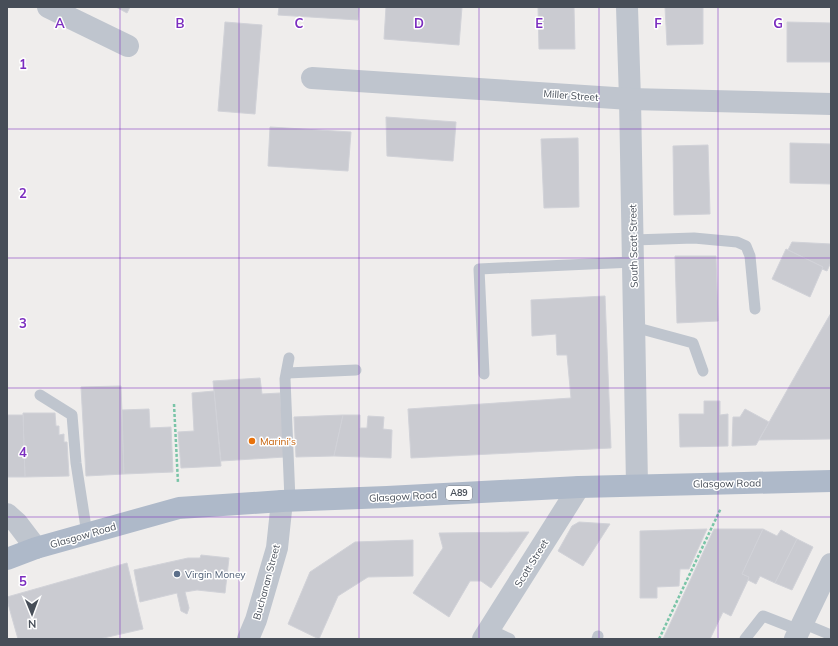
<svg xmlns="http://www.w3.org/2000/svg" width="838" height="646" font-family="Mulish,sans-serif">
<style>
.building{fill:#cacbd1;stroke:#d1d2d8}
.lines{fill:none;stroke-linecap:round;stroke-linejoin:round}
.path{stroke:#79c4a7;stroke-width:2.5;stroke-dasharray:3 2;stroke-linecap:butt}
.service{stroke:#bfc5ce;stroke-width:11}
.minor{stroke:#bfc5ce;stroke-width:22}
.tertiary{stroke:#bfc5ce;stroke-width:22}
.primary{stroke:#aeb9c9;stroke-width:22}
.grid{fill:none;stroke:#7b2cbf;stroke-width:1;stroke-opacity:0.55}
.food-dot{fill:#e8710a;stroke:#fff;stroke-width:1.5}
.service-dot{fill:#5c6f8a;stroke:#fff;stroke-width:1.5}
.labels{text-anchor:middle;stroke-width:3;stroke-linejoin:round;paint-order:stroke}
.shield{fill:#fff;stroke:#7e838a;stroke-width:1}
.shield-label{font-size:9px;font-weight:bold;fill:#474e58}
.street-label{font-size:10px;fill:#474e58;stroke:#fff}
.food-label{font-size:10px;fill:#c56008;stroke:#fff;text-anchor:start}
.service-label{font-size:10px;fill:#4e5e75;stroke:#fff;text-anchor:start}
.grid-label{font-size:13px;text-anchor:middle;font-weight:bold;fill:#7b2cbf;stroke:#fff;stroke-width:3;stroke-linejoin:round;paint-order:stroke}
</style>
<rect width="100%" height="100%" fill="#efedec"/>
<g class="building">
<path d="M 116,7 L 130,7 L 127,13 Z"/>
<path d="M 279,7 L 359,7 L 358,20 L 278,15 Z"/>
<path d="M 386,7 L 462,7 L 459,45 L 384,39 Z"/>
<path d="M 538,7 L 574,7 L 575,49 L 539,49 Z"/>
<path d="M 665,7 L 703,7 L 703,44 L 667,45 Z"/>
<path d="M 225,22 L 262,25 L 255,114 L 218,111 Z"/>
<path d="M 787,22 L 831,23 L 831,62 L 787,62 Z"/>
<path d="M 386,117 L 456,122 L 453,161 L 387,156 Z"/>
<path d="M 270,127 L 351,132 L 348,171 L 268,166 Z"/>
<path d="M 578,138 L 579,207 L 544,208 L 541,139 Z"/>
<path d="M 790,143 L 831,144 L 831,184 L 790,183 Z"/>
<path d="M 708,145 L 710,214 L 674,215 L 673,146 Z"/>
<path d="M 792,242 L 831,244 L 831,262 L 827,271 L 822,269 L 823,267 L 788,250 Z"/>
<path d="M 786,249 L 823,267 L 810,297 L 772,279 Z"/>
<path d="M 675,256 L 716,256 L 718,321 L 677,323 Z"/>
<path d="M 605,296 L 611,448 L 411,458 L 408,409 L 571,398 L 567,355 L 557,355 L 556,334 L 532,336 L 531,300 Z"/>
<path d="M 831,313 L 831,439 L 759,440 L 820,332 Z"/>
<path d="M 260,378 L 262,394 L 280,393 L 285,457 L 221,461 L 213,381 Z"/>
<path d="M 121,386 L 124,474 L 86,476 L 81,387 Z"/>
<path d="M 214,391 L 221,466 L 181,468 L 178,432 L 194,431 L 192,393 Z"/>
<path d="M 704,401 L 720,401 L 720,415 L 728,414 L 728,446 L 680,447 L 679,414 L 704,414 Z"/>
<path d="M 149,409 L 150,428 L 171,427 L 173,472 L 124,474 L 122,410 Z"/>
<path d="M 745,409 L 769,422 L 756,445 L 732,446 L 733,417 L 740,417 Z"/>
<path d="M 23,413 L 55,413 L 56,426 L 59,426 L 59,435 L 64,434 L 64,442 L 67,442 L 69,476 L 25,477 Z"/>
<path d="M 7,415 L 23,415 L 25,477 L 7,477 Z"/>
<path d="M 343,415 L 334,456 L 296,457 L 294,417 Z"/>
<path d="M 343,415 L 360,415 L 360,428 L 367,428 L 368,416 L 384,417 L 383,429 L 392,430 L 391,458 L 334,456 Z"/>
<path d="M 579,522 L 610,524 L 583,566 L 558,551 L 572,526 Z"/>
<path d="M 707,529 L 689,569 L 680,569 L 679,586 L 657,587 L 657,598 L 640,598 L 640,531 Z"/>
<path d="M 714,529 L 763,529 L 742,574 L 749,577 L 748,580 L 731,616 L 723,612 L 710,639 L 663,639 Z"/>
<path d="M 763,529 L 777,536 L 781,530 L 797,539 L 775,583 L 760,576 L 756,584 L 748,580 L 749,577 L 742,574 Z"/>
<path d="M 529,532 L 491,588 L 481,581 L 470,581 L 449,617 L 413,593 L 443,548 L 439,533 Z"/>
<path d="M 797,539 L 813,547 L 792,590 L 775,583 Z"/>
<path d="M 413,540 L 413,576 L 368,577 L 338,596 L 319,639 L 288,624 L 310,572 L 355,542 Z"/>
<path d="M 201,555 L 229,558 L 225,593 L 197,590 L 185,592 L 189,608 L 187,614 L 181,611 L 177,593 L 140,602 L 134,570 L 188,558 L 200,558 Z"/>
<path d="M 127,563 L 143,629 L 99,639 L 18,639 L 7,600 L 7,597 Z"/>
</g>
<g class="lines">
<g class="path">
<path d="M 174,404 L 178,483"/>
<path d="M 659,639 L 721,508"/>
</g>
<g class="service">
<path d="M 633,240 L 694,238 L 737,242 L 746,246 L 750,256 L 755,309"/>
<path d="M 634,327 L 693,343 L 703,371"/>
<path d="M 289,358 L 285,379 L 290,500"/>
<path d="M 287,373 L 356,370"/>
<path d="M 484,374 L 479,269 L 633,262"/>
<path d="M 40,395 L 72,415 L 76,463 L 87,534"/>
<path d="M 802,623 L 831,635"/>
<path d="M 489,629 L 510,639"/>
<path d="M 597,639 L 598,636"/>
<path d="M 745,639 L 763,616 L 799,630"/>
</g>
<g class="minor">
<path d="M 48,7 L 128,46"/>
<path d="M 627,7 L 630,99 L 637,485"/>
<path d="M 312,78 L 630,99 L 831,104"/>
<path d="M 248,639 L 256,620 L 277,548 L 282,501"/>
<path d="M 483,639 L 579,487"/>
<path d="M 795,639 L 831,564"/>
</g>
<path class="tertiary" d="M 7,514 L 17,523 L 36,548"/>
<path class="primary" d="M 7,559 L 36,548 L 179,508 L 282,501 L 387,497 L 579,487 L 831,481"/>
</g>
<path class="grid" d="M 120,7 L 120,639M 239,7 L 239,639M 359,7 L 359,639M 479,7 L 479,639M 599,7 L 599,639M 718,7 L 718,639M 7,129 L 831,129M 7,258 L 831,258M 7,388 L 831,388M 7,517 L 831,517"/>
<circle class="food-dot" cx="252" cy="441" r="4"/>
<circle class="service-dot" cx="177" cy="574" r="4"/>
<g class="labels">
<rect class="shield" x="446" y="486" width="26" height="14" rx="3"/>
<g class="shield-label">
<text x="459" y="496">A89</text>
</g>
<g class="street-label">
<text transform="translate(571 95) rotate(4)" y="4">Miller Street</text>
<text transform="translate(633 246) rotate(-91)" y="4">South Scott Street</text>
<text transform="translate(727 483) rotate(-1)" y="4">Glasgow Road</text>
<text transform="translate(403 496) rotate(-3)" y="4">Glasgow Road</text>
<text transform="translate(83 535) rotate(-16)" y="4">Glasgow Road</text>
<text transform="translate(531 563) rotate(-58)" y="4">Scott Street</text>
<text transform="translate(266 582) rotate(-75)" y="4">Buchanan Street</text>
</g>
<g class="food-label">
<text x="260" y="445">Marini's</text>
</g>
<g class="service-label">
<text x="185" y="578">Virgin Money</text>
</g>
</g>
<g class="grid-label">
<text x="60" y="28">A</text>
<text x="180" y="28">B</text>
<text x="299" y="28">C</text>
<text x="419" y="28">D</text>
<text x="539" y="28">E</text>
<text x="658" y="28">F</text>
<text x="778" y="28">G</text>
<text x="23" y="69">1</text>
<text x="23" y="198">2</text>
<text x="23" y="328">3</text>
<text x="23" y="457">4</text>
<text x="23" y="586">5</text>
</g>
<rect width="838" height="646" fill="none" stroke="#474e58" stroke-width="16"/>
<g transform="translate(32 614) rotate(179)" stroke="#ffffff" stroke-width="3" paint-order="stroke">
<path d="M0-3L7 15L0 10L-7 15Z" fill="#474e58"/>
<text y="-6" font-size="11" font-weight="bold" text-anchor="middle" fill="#474e58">N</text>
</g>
</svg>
